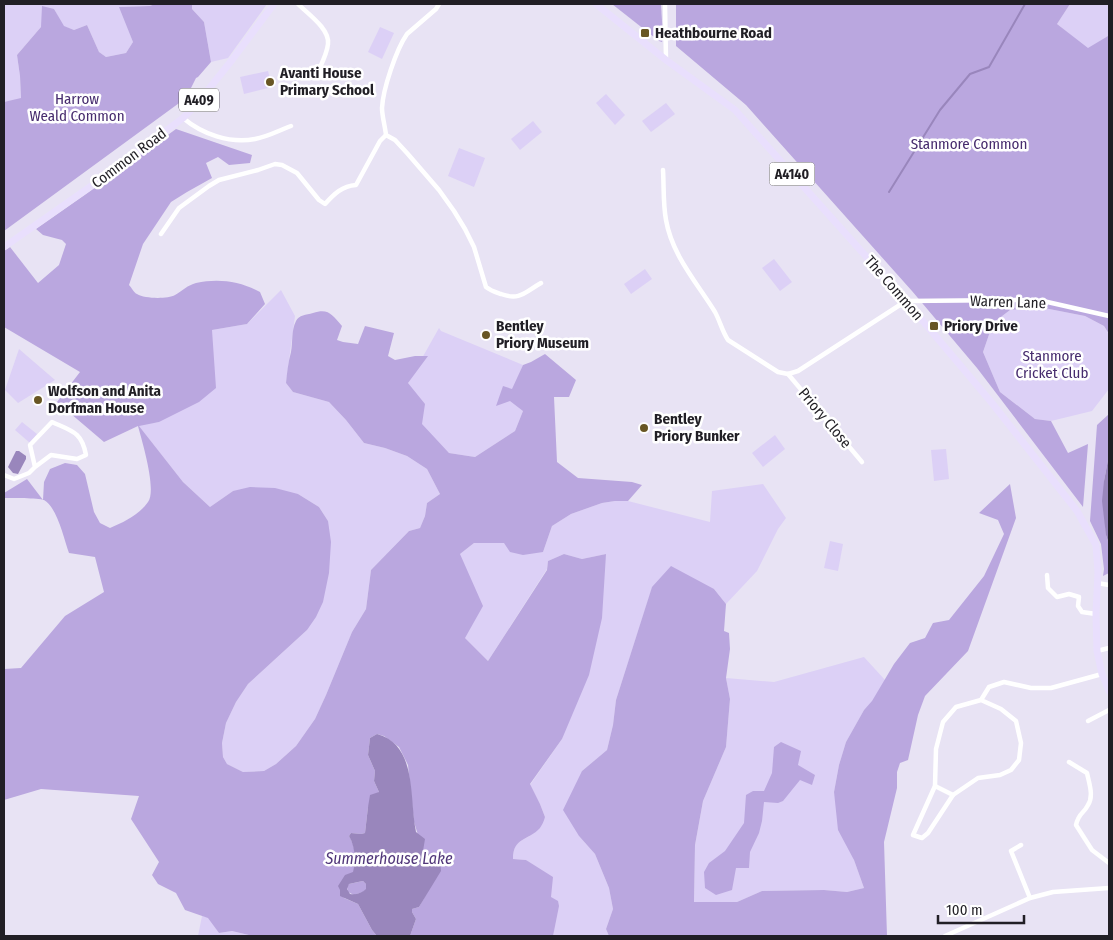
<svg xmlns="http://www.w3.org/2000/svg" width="1113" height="940" font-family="'Fira Sans Condensed',sans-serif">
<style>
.green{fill:#dcd0f6}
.forest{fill:#baa7df}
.water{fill:#9986bc;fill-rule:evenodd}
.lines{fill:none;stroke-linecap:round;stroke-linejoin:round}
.stream{stroke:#9986bc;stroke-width:2}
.street{stroke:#fff;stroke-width:4.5}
.primary{stroke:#e9dffd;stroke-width:7}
.poi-dot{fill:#685624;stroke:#fff;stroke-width:2}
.labels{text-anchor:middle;stroke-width:5;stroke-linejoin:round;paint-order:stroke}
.shield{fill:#fff;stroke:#646266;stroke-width:1}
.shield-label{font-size:14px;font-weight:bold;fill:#211f25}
.poi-label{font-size:15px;font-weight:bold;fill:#211f25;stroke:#fff;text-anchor:start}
.park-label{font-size:15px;fill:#472c6e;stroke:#fff}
.street-label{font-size:15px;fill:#211f25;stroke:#fff}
.water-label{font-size:16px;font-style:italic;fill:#503679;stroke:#fff}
</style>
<rect width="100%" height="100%" fill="#e8e3f4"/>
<g class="green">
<path d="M 4,4 L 155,4 L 150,6 L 120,7 L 133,42 L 126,53 L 106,57 L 99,52 L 87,25 L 74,30 L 63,26 L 54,9 L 41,27 L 17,55 L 20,76 L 21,99 L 4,102 Z"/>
<path d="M 192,4 L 267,4 L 228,58 L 211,62 L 204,22 L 192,9 Z"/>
<path d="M 1070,4 L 1109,4 L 1109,29 L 1108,36 L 1088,49 L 1057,24 Z"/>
<path d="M 380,27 L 394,33 L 382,59 L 368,52 Z"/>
<path d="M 268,71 L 272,87 L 244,94 L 240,77 Z"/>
<path d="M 606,94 L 625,115 L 615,125 L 596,103 Z"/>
<path d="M 666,103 L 675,114 L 651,132 L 642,121 Z"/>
<path d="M 533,121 L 542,132 L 520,150 L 511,139 Z"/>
<path d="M 459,148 L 485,158 L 474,187 L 448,176 Z"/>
<path d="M 774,259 L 792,282 L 780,291 L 762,268 Z"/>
<path d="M 645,269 L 652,279 L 631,294 L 624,284 Z"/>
<path d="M 281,290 L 295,316 L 286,383 L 293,392 L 329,402 L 346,420 L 364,443 L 385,448 L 407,456 L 427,469 L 440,494 L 427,503 L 425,516 L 420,528 L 409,531 L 371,570 L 366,609 L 352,632 L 326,695 L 315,719 L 296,746 L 276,764 L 264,771 L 243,772 L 227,764 L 223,757 L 222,743 L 226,723 L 236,702 L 248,684 L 307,630 L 328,521 L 319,507 L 298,494 L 233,491 L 210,507 L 183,482 L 138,425 L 159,422 L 212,330 L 247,324 Z"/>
<path d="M 1039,307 L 1085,316 L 1104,326 L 1109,335 L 1109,389 L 1092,411 L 1051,421 L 1035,419 L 1000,392 L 983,352 L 993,323 L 1010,310 Z"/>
<path d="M 439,328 L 441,331 L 523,365 L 512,392 L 523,411 L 515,431 L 475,457 L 449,453 L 442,446 L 419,425 L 408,383 Z"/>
<path d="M 19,349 L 55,380 L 18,403 L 5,390 Z"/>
<path d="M 22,422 L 37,434 L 30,443 L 15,430 Z"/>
<path d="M 775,435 L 785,449 L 763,467 L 752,453 Z"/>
<path d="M 946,449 L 949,479 L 934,481 L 931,450 Z"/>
<path d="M 763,484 L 786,518 L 778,529 L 757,571 L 726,604 L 714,589 L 652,588 L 616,700 L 613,725 L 607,750 L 582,771 L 579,836 L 595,854 L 609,888 L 613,909 L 606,929 L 609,936 L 553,936 L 554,929 L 551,897 L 531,864 L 526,860 L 513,859 C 513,838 524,843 535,831 C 539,827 542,822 545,817 L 540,804 L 530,785 L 562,739 L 606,554 L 582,559 L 564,554 L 548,561 L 547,569 L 488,661 L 465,638 L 460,554 L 474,543 L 504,543 L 543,552 L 552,526 L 571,514 L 602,503 L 615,501 L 628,501 L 710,522 L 712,491 Z"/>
<path d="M 830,541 L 843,544 L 838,571 L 824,568 Z"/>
<path d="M 864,657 L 885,680 L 872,702 L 864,710 L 846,742 L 839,765 L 834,792 L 854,860 L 864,888 L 847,892 L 824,890 L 762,891 L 737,902 L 694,903 L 695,845 L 703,801 L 726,747 L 730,699 L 726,678 L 774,682 Z"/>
<path d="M 202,916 L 209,917 L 219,933 L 232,931 L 253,936 L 198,936 Z"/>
</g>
<g class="forest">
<path d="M 155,4 L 192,4 L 192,9 L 204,22 L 211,62 L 198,77 L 196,78 L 186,98 L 4,231 L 4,102 L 21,98 L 20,76 L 17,55 L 41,27 L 42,6 L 54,9 L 64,26 L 74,30 L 87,25 L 99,52 L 106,57 L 126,53 L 133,42 L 119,7 L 150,6 Z"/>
<path d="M 612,4 L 661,4 L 663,38 L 662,42 L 659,41 Z"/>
<path d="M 676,4 L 1070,4 L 1057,24 L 1088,48 L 1108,36 L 1109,29 L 1109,334 L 1104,326 L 1085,316 L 1039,307 L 1010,310 L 993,323 L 983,352 L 1000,392 L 1035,419 L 1051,421 L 1068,453 L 1088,444 L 1083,507 L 977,368 L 912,291 L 746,105 L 676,46 Z"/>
<path d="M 176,129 L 252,155 L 250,163 L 229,165 L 218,157 L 206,163 L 212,178 L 187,192 L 171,202 L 143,244 L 129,285 C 132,288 134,293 137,294 C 145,299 168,299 175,295 C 182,291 188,285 196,283 C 218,278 240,281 260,292 L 265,304 L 247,324 L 212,330 L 216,388 L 199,402 L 159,422 L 139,426 L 183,482 L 210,507 L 233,491 L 250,487 L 275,488 L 298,494 L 319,507 L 328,521 L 331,542 L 329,573 L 323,602 L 316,617 L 307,630 L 248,684 L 236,702 L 226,723 L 222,743 L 223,757 L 227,764 L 243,772 L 264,771 L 276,764 L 296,746 L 315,719 L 326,695 L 352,632 L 366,609 L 371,570 L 409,531 L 420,528 L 425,516 L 427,503 L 440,494 L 427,469 L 407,456 L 385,448 L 364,443 L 346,420 L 329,402 L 293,392 L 286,383 C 287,373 288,363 291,352 C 293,342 291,331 296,321 C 299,315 306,315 313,313 C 329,308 332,315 342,326 L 337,340 L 343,342 L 358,344 L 365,326 L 394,333 L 388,356 L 395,360 L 415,356 L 428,356 L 408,383 L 425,404 L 422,424 L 449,453 L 475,457 L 515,431 L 523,411 L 510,401 L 496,406 L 503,386 L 512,389 L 523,365 L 531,362 L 545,354 L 576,380 L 569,397 L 554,397 L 557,462 L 578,478 L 632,482 L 642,485 L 628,501 L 615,501 L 602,503 L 571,514 L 552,526 L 543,552 L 523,555 L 510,552 L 504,543 L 474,543 L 460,554 L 483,606 L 465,638 L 488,661 L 547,570 L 548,561 L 564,554 L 582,559 L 606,554 L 602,618 L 589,675 L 562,739 L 530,784 L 540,804 L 545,817 C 544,821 542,825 540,828 C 528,841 513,837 513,859 L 526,860 L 553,877 L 551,897 L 558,901 L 559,906 L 553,936 L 410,936 L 416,919 L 412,912 L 412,909 L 419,907 L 428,891 L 423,851 L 414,822 L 408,765 L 399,747 L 384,736 L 377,734 L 370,738 L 368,755 L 375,771 L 374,781 L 379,792 L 368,807 L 365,833 L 361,834 L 351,833 L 349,836 C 355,845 358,862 353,873 C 349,879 344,884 340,890 L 344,898 L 358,904 L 372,930 L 377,936 L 253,936 L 232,931 L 219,933 L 208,918 L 185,910 L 176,893 L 158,884 L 152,875 L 159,862 L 131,819 L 139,796 L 41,789 L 4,800 L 4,669 L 21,668 L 65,616 L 104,592 L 95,557 L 69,553 C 64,539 57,507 44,500 C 38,498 11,498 4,498 L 4,493 L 27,479 L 43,500 L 44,482 L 50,469 L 65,463 L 77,465 L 85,474 L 94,512 L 100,523 L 110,528 C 124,522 139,515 148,502 C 157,490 142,441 138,426 L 104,442 L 57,402 L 80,372 L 4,327 L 4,251 L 10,247 L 38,283 L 59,265 L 66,244 L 62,240 L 43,235 L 36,229 L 89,192 Z"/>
<path d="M 1109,414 L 1109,455 L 1104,481 L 1106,535 L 1109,544 L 1109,573 L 1103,576 L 1104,569 L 1101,544 L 1090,521 L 1097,425 Z"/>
<path d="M 1010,484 L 1016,518 L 968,651 L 925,696 L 918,715 L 908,760 L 900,763 L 897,772 L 897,788 L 884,842 L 887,936 L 609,936 L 606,929 L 613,909 L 609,888 L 595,854 L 579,836 L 563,810 L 582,771 L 607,750 L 613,725 L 616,700 L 652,587 L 671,566 L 714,589 L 726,604 L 724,631 L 729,633 L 730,649 L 726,678 L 730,699 L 726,747 L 703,801 L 695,845 L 694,902 L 737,902 L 762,891 L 824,890 L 847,892 L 864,888 L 854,860 L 838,830 L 834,792 L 839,765 L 846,742 L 864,710 L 872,701 L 894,664 L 910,643 L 925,638 L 933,623 L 949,620 L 984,576 L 1004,534 L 998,520 L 979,513 Z"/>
<path d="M 781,742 L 801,751 L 798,765 L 815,775 L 812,785 L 800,780 L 783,801 L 778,803 L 764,802 L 762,821 L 759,833 L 750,852 L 749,868 L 736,868 L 732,890 L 716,895 L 705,888 L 704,872 L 709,863 L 725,851 L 744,823 L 746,795 L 753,791 L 764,791 L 772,773 L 774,747 Z"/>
<path d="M 363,881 L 366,884 L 367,889 L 363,892 L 354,895 L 348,892 L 347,887 L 349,884 Z"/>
</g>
<g class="water">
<path d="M 16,451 L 19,451 L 26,456 L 26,459 L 18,474 L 13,473 L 8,467 Z"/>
<path d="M 1109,455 L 1109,544 L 1106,535 L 1102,501 L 1104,481 Z"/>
<path d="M 377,734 C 418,745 409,799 416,832 L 425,839 L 423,851 L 440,859 L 441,871 L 419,907 L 412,909 L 412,912 L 416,919 L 410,936 L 377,936 L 372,930 L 358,904 L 340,896 L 340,890 L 338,886 L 345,875 L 353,872 C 356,860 355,846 349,836 L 351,833 L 361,834 L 365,833 L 368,807 L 370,795 L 379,792 L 374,781 L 375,771 L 368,755 L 370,738 ZM 358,882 L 363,881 L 366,884 L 366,889 C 362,893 356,895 350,894 L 347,889 L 349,884 Z"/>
</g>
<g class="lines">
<path class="stream" d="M 889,192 L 940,110 L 970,74 L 989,67 L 1025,4"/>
<g class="street">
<path d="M 298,4 C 308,14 330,29 328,44 C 327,54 321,65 317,74"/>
<path d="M 439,4 L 436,9 L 407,34 C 396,50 383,89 382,108 C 382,116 385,126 386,135 L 395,140 L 407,153 L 439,190 L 454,211 L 465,229 L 474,247 L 486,287 C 491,291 495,292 501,294 C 520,301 525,292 541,283"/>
<path d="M 665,4 L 666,60"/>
<path d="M 183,118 C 202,134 230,144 255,139 C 267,137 280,130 291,126"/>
<path d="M 663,170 C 664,187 663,204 666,220 C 672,255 697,283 715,312 C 720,321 722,331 728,340 L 778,372 L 788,374 L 798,371 L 906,301 L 1015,300 L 1043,301 L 1109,316"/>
<path d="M 161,234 L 179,208 L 209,186 L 219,180 L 258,170 L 275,164 L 282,165 L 297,173 L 319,200 L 325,204 C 334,194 342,186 356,185 L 380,141 L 386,135"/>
<path d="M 788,374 L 862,462"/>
<path d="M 4,475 L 14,479 L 29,473 L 35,467 L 51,455 L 77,459 L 86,455 C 82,432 72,431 52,422 L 30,445 L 35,467"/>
<path d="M 1047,575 L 1048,588 L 1057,597 L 1069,594 L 1079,597 L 1078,606 L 1082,612 L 1096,614"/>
<path d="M 1097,583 L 1109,585"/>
<path d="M 1097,651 L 1109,648"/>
<path d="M 981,700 L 1001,709 L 1016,721 L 1021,743 L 1019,760 L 1011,770 L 1000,775 L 978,778 L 953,795 L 928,833 L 922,838 L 913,835 L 935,786 L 936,749 L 943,722 L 956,707 L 981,700 L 989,687 L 1004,682 L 1031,688 L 1051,688 L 1102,674"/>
<path d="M 1088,721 L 1109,710"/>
<path d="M 1069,762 L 1087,773 C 1089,783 1094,796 1088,805 C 1083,815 1079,812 1076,825 L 1092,850 L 1109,863"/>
<path d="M 935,786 L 953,795"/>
<path d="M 1021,845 L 1011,851 L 1030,898"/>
<path d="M 945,936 L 1030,898 L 1053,892 L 1109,888"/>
</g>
<g class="primary">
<path d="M 596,4 L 666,60 L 735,110 L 906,301 L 992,403 L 1077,511 L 1096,545 L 1098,572 L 1096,614 L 1097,651 L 1102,674 L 1109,691"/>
<path d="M 4,247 L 104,177 L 183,118 L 196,105 L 232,60 L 274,4"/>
</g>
</g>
<g class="poi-dot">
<rect x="640" y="28" width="10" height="10" rx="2.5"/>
<circle cx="270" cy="82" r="5"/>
<rect x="929" y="321" width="10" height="10" rx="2.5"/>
<circle cx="486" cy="335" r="5"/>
<circle cx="38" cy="400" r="5"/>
<circle cx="644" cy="428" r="5"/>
</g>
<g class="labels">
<g class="shield">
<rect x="179" y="88.5" width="40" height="23" rx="4"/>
<rect x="769.5" y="162.5" width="45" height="23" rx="4"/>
</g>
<g class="shield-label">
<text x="199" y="105">A409</text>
<text x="792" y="179">A4140</text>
</g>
<g class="poi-label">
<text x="655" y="38">Heathbourne Road</text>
<text x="280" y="78">Avanti House<tspan x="280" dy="17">Primary School</tspan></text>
<text x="496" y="331">Bentley<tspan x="496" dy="17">Priory Museum</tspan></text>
<text x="944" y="331">Priory Drive</text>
<text x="48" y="396">Wolfson and Anita<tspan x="48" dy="17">Dorfman House</tspan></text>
<text x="654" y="424">Bentley<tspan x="654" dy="17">Priory Bunker</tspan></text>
</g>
<g class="park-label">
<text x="77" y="104">Harrow<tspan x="77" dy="17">Weald Common</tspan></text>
<text x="969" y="149">Stanmore Common</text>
<text x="1052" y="361">Stanmore<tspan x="1052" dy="17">Cricket Club</tspan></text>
</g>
<g class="street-label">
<text transform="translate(129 158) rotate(-37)" y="5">Common Road</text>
<text transform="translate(894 288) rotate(49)" y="5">The Common</text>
<text transform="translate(1008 302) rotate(2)" y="5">Warren Lane</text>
<text transform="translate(825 418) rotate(50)" y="5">Priory Close</text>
</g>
<g class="water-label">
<text x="389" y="864">Summerhouse Lake</text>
</g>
</g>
<rect width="1113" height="940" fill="none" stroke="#211f25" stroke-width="10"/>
<path d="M938 915v8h86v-8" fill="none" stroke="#211f25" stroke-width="2.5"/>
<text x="946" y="915" font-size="15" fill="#211f25" stroke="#ffffff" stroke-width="4" paint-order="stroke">100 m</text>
</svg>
